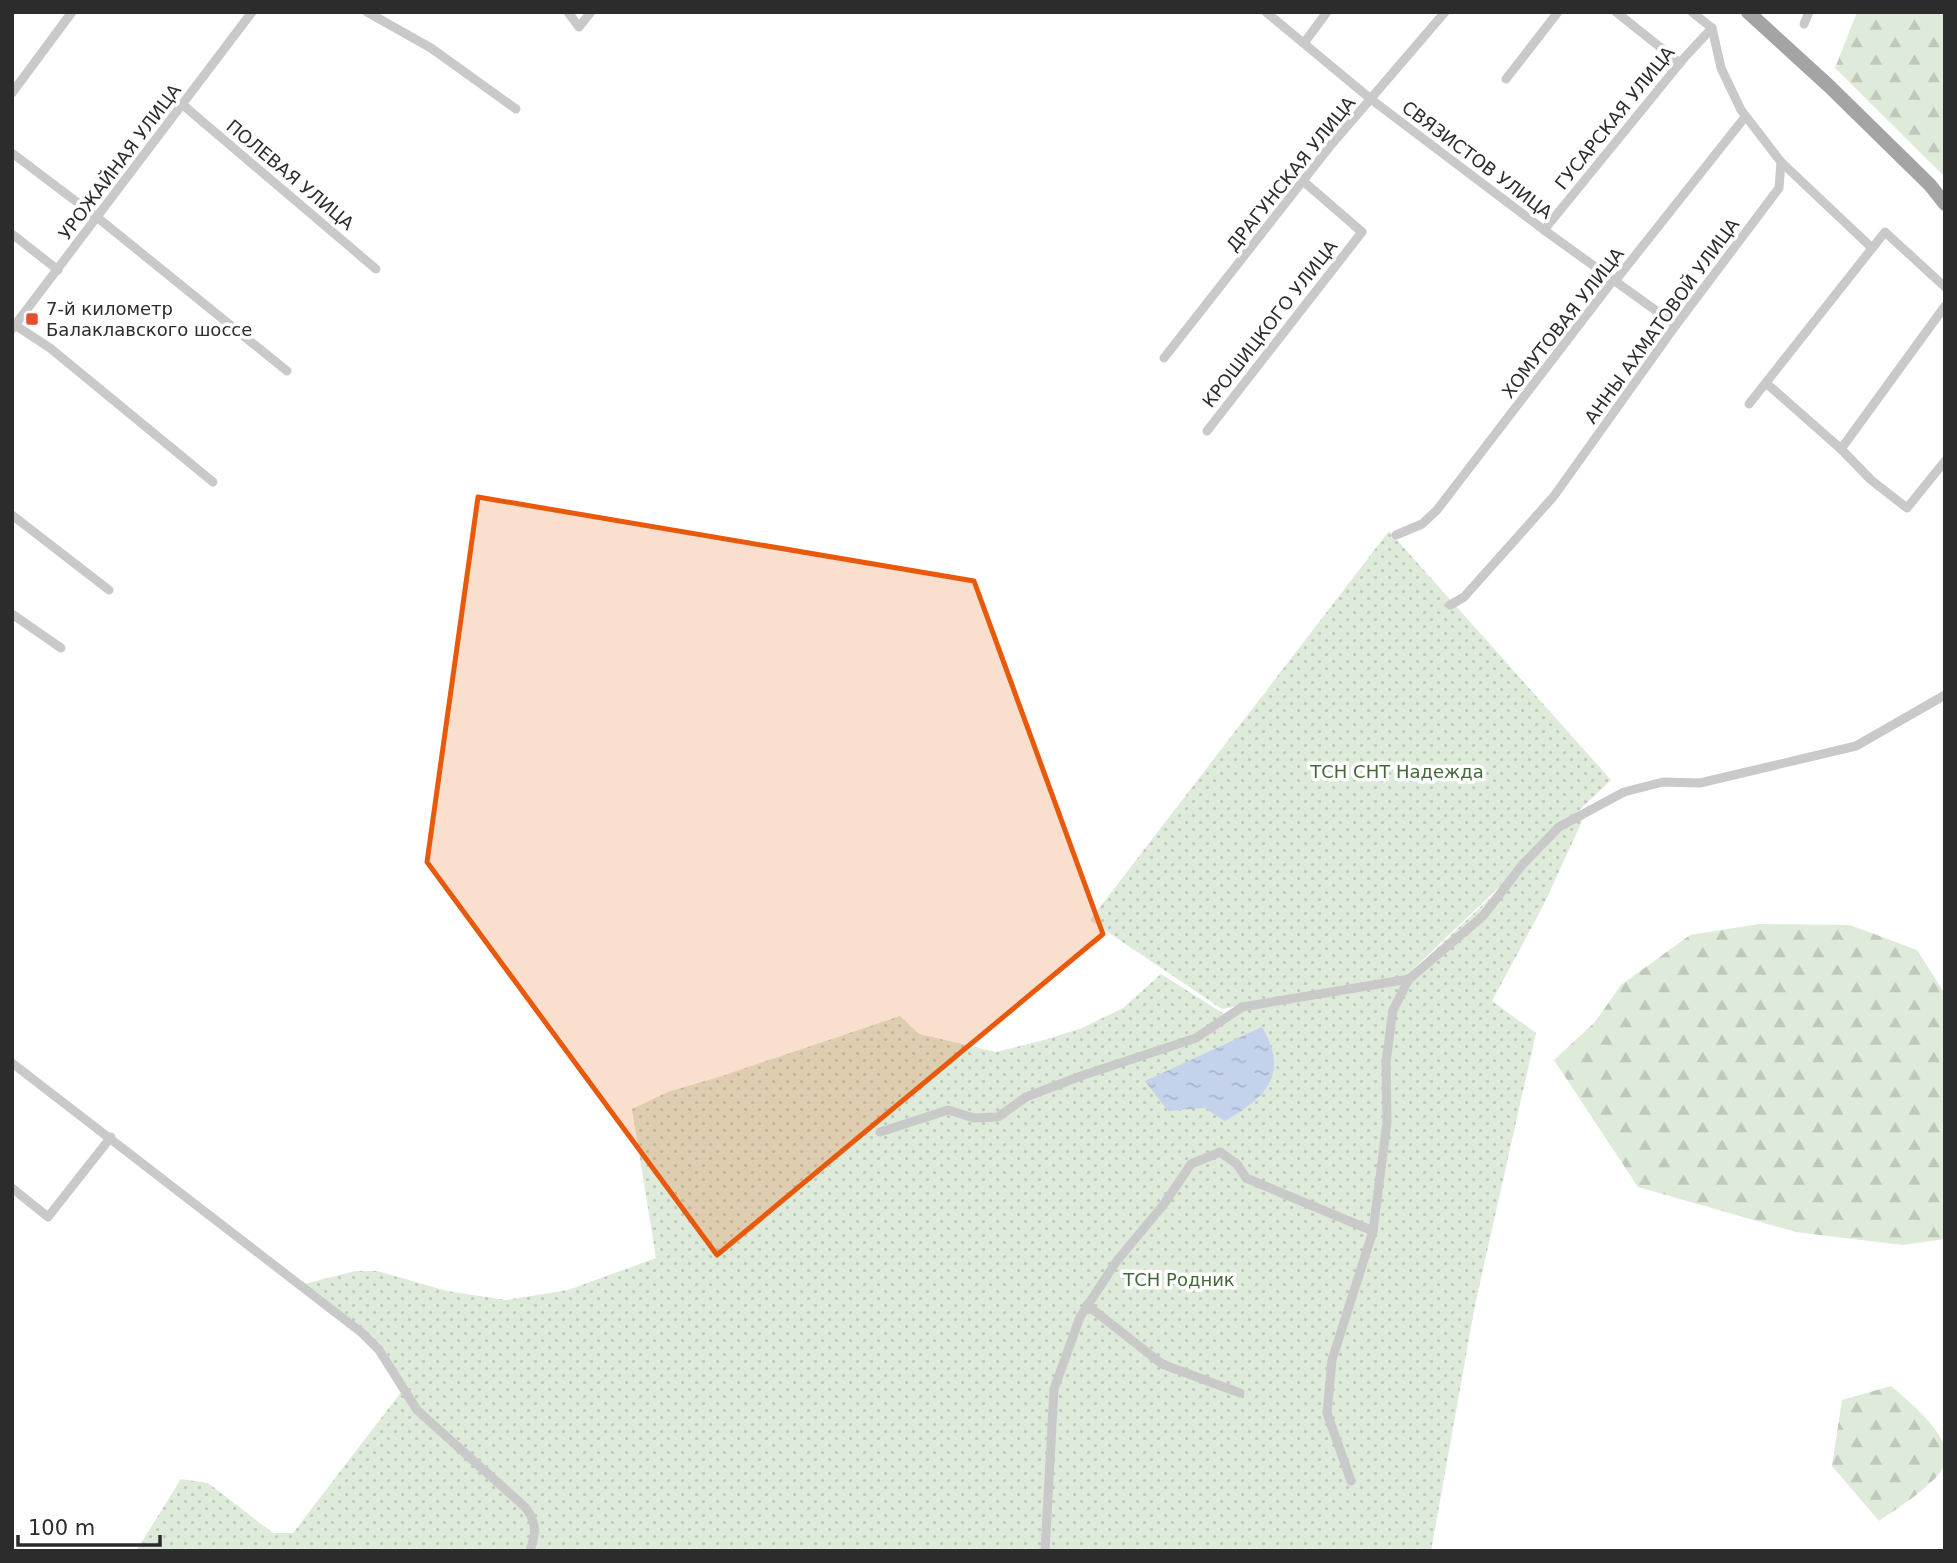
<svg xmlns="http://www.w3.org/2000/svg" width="1957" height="1563" font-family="'DejaVu Sans',sans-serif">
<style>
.forest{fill:url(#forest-firs)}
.garden{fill:url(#garden-dots)}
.water{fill:url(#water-ripples)}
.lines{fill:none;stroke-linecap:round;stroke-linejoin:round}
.minor{stroke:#c9c9c9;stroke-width:9}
.primary{stroke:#a4a4a4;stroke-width:14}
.marked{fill:#e8590c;fill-opacity:0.2;stroke:#e8590c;stroke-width:5;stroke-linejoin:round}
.poi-dot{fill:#e4502d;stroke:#fff;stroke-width:2.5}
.labels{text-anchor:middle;stroke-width:7;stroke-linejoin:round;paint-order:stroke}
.street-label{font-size:18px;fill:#2c2c2c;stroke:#fff}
.poi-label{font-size:18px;fill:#2c2c2c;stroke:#fff;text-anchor:start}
.park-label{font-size:18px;fill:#44683a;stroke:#fff}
</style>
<defs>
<pattern id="forest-firs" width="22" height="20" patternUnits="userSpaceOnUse" patternTransform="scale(1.75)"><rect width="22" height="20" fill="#deeada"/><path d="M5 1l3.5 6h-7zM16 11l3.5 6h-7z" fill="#bfc9bb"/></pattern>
<pattern id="garden-dots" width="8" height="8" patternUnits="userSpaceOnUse" patternTransform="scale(1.75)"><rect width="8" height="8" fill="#deeada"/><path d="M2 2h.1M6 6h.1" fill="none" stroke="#bfc9bb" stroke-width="1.8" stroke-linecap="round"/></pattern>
<pattern id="water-ripples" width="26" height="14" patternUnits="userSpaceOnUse" patternTransform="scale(1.75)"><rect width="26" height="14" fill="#c5d2eb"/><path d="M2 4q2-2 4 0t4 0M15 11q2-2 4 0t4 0" fill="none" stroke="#a9b4ca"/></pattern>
</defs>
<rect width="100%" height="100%" fill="#fff"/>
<g class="forest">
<path d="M 1857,12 L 1945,12 L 1945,177 L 1835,68 Z"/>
<path d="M 1759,924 L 1850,925 L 1917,950 L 1945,994 L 1945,1239 L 1902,1245 L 1796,1232 L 1638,1187 L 1554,1060 L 1595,1022 L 1621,985 L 1690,935 Z"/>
<path d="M 1891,1386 C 1908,1401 1955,1437 1945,1464 C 1938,1483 1896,1509 1879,1521 L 1832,1466 L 1842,1400 Z"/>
</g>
<g class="garden">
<path d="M 1389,531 L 1611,780 L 1405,977 L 1222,1009 L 1090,920 Z"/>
<path d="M 1590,804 L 1543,906 L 1492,1001 L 1536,1033 L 1475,1305 L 1431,1551 L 136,1551 L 181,1479 L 208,1483 L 273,1533 L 293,1533 L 405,1387 L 370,1336 L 304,1284 L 355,1271 L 377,1271 L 447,1291 L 506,1300 L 568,1290 L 656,1258 L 632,1109 L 668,1092 L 722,1076 L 900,1016 L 919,1034 L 996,1052 L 1044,1040 L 1082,1028 L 1123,1008 L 1161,974 L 1224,1014 L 1400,983 Z"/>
</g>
<path class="water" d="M 1262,1027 C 1290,1075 1266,1097 1225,1121 L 1204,1108 L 1168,1111 L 1145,1081 Z"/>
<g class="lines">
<g class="minor">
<path d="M 367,12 L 431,48 L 516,109"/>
<path d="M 568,12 L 579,27 L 591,12"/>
<path d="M 1266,12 L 1372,100 L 1544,230 L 1676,325"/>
<path d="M 1616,12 L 1680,63"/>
<path d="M 1692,12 L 1712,28"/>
<path d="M 1804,24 L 1809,12"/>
<path d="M 1304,43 L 1327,12"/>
<path d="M 1506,79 L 1558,12"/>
<path d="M 12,93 L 72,12"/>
<path d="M 183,105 L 376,269"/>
<path d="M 12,153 L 98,218"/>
<path d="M 1781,162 L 1872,248"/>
<path d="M 98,218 L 287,371"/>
<path d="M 1544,230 L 1685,57 L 1712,28"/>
<path d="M 12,234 L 58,270"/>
<path d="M 15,325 L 50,348 L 213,482"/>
<path d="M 12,329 L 252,12"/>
<path d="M 1164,358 L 1331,145 L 1445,12"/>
<path d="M 1766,383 L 1841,449 L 1945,306"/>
<path d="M 1749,404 L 1885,232 L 1945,287"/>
<path d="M 1207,431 L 1362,232 L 1303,181"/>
<path d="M 1841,449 L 1871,480 L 1907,508 L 1945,461"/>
<path d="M 12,515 L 109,590"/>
<path d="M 1396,535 L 1422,524 L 1437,510 L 1611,283 L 1615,281 L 1745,117"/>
<path d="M 1450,605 L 1464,597 L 1554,496 L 1676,325 L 1779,188 L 1781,162 L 1741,110 L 1721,68 L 1712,28"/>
<path d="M 12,614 L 61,648"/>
<path d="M 12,1063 L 362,1333 L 379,1350 L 417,1410 L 526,1508 C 537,1524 536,1533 530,1551"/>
<path d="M 880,1132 L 948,1110 L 974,1118 L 998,1117 L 1026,1097 L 1081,1076 L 1196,1038 L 1242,1007 L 1409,979"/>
<path d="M 12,1188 L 48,1217 L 111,1137"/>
<path d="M 1087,1305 L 1162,1364 L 1240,1393"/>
<path d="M 1351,1481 L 1327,1413 L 1332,1360 L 1373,1231 L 1387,1122 L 1386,1062 L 1393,1010 L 1409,979 L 1483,916 L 1522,865 L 1559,827 L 1624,792 L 1663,782 L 1700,783 L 1856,746 L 1945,695"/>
<path d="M 1045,1551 L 1054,1389 L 1080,1317 L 1116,1262 L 1164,1204 L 1191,1164 L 1220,1152 L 1237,1164 L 1246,1178 L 1373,1231"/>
</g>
<path class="primary" d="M 1748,12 L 1829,86 L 1930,185 L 1945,204"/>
</g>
<path class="marked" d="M 478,497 L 974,581 L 1103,934 L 717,1255 L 427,862 Z"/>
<rect class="poi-dot" x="25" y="312" width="14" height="14" rx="3.5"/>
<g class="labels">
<g class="street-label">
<text transform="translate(1615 118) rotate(-51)" y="6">ГУСАРСКАЯ УЛИЦА</text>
<text transform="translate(1477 160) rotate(37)" y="6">СВЯЗИСТОВ УЛИЦА</text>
<text transform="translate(120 162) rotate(-53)" y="6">УРОЖАЙНАЯ УЛИЦА</text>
<text transform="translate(1291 174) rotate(-51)" y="6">ДРАГУНСКАЯ УЛИЦА</text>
<text transform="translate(290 175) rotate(40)" y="6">ПОЛЕВАЯ УЛИЦА</text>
<text transform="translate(1662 321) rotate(-54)" y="6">АННЫ АХМАТОВОЙ УЛИЦА</text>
<text transform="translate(1563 323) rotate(-52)" y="6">ХОМУТОВАЯ УЛИЦА</text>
<text transform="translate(1270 324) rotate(-52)" y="6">КРОШИЦКОГО УЛИЦА</text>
</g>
<g class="poi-label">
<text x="46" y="315">7-й километр<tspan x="46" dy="21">Балаклавского шоссе</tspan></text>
</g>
<g class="park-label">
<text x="1397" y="778">ТСН СНТ Надежда</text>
<text x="1179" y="1286">ТСН Родник</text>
</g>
</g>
<rect width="1957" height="1563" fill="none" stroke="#2c2c2c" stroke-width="28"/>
<path d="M18 1535v10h142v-10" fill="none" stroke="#2c2c2c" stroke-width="3.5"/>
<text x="28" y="1535" font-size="21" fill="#2c2c2c" stroke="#ffffff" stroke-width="5" paint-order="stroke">100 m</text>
</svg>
